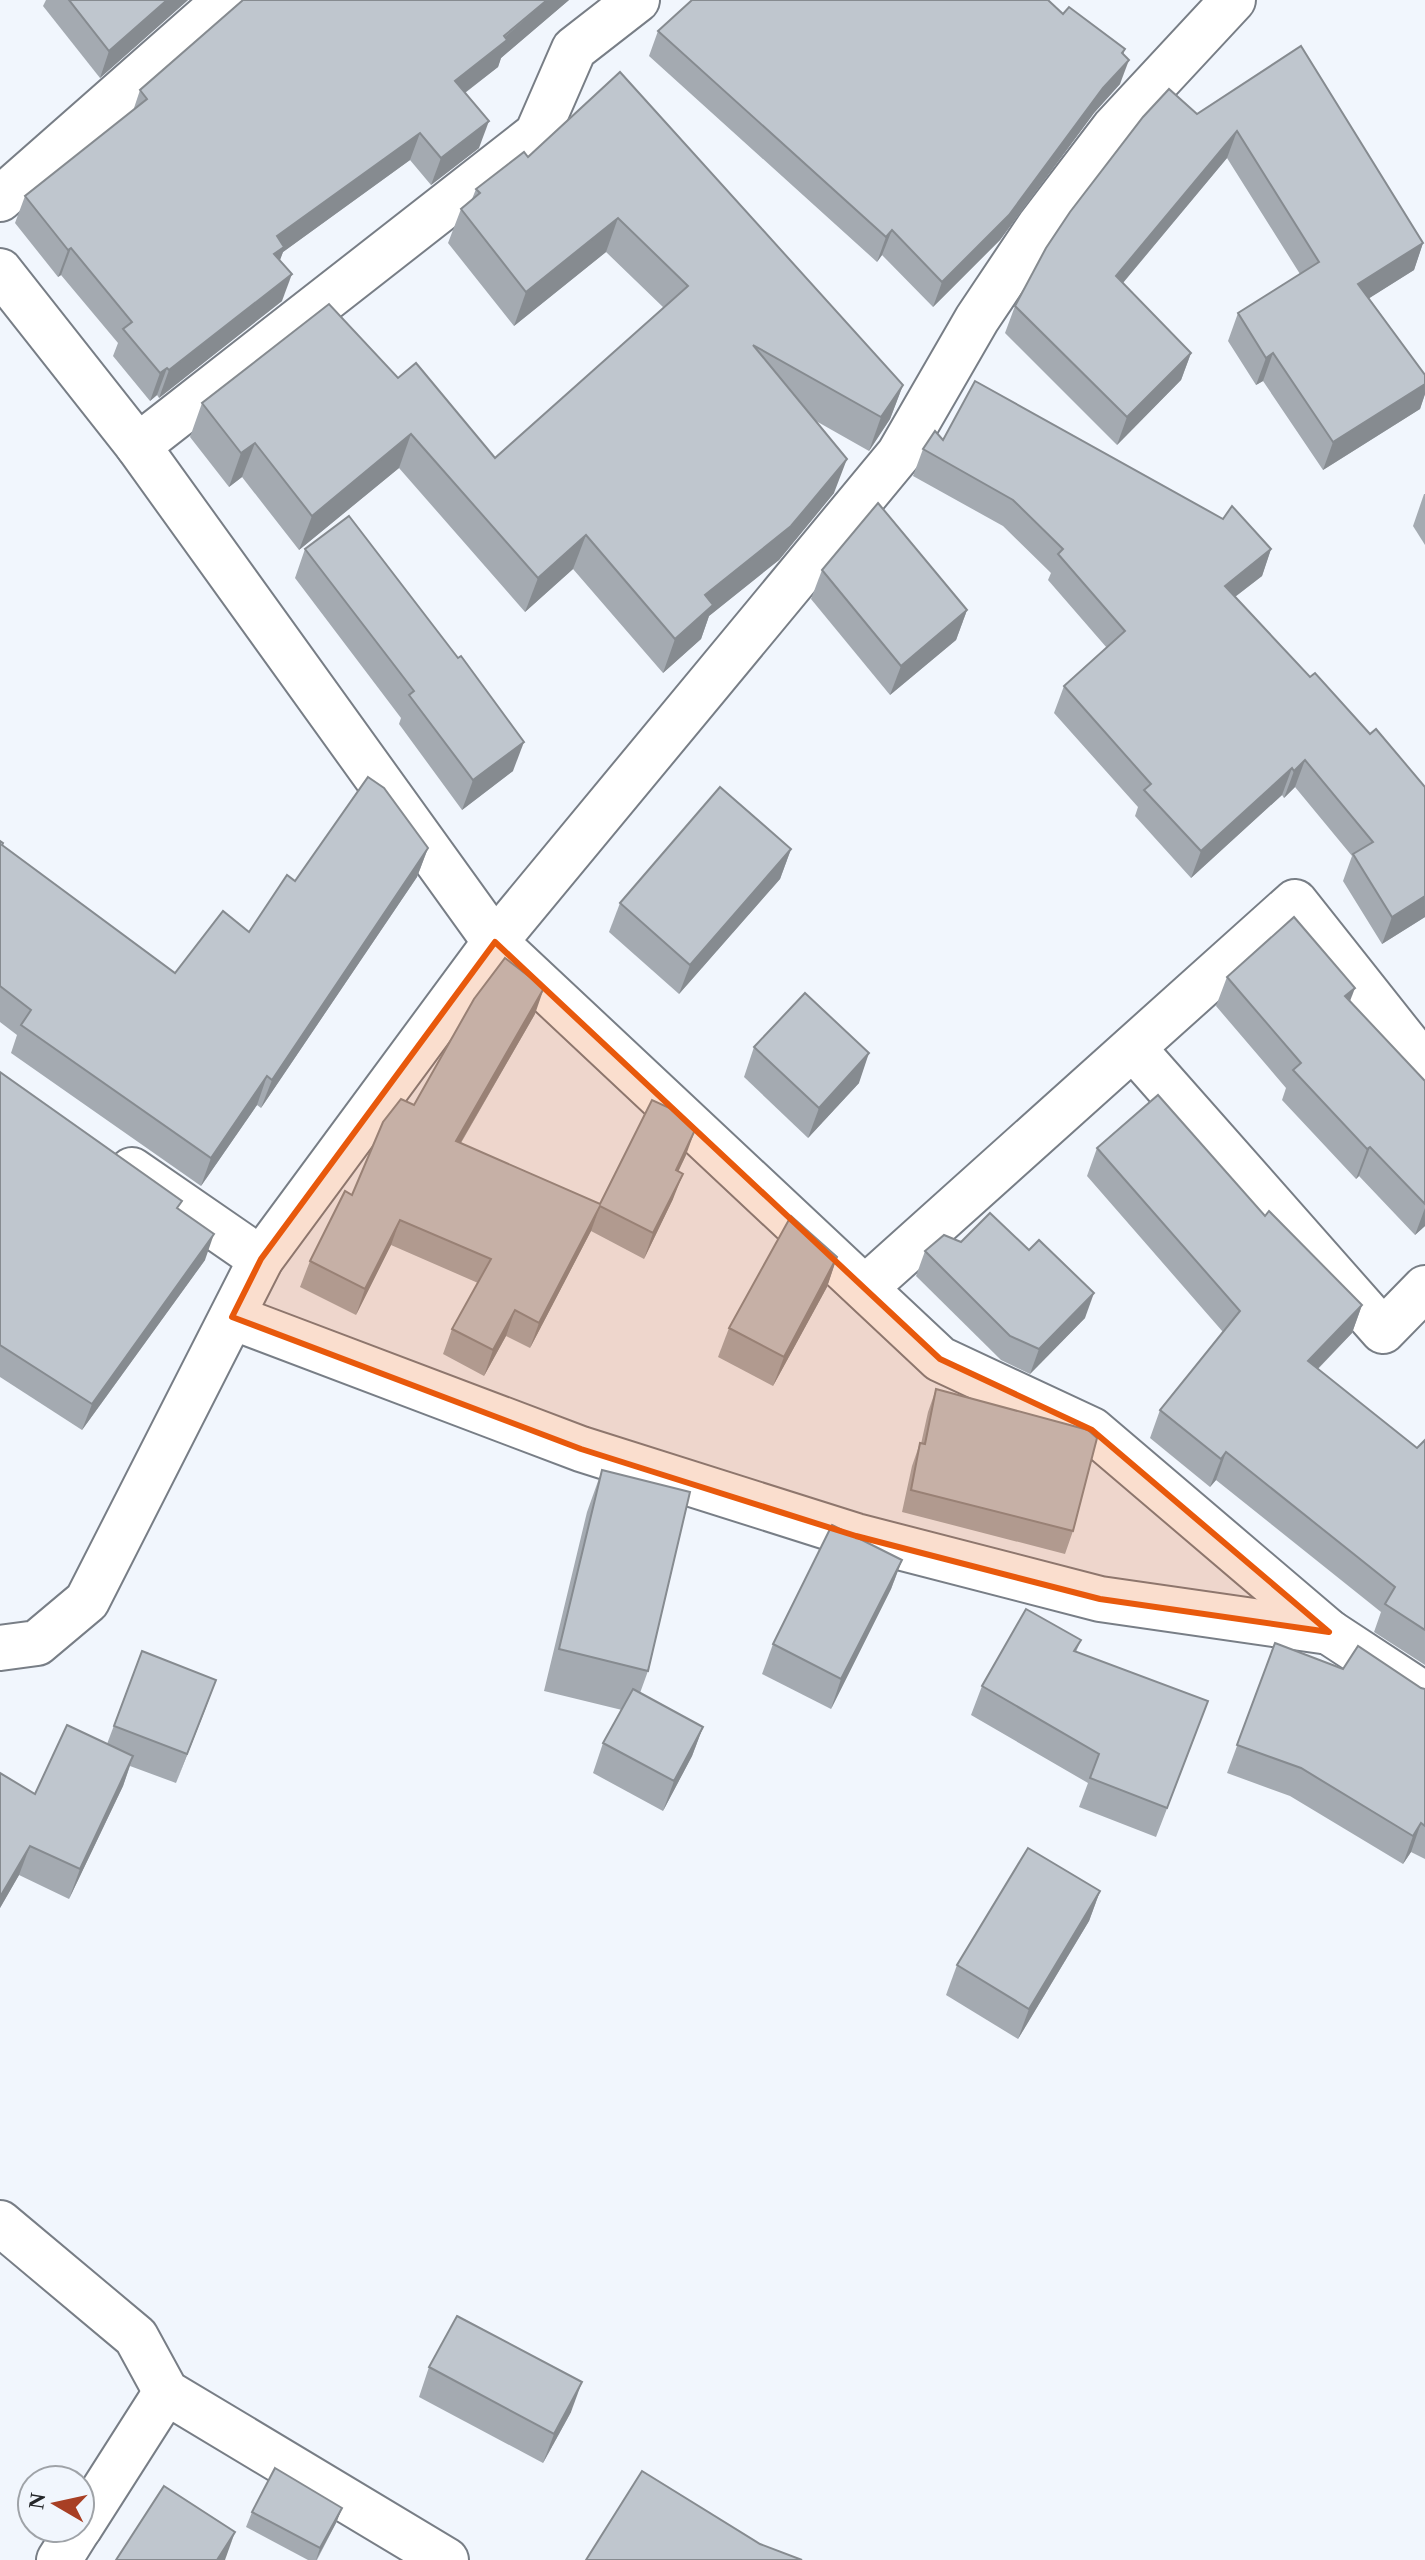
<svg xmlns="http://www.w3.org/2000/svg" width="1425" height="2560" font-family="'Times New Roman',serif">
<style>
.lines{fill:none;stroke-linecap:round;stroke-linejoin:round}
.minor-casing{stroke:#787e86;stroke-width:48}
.minor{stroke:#fff;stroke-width:44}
.wall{fill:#a4aab1}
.shaded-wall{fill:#868b90}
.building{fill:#bfc6ce;stroke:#868b90;stroke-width:2}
.marked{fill:#e8590c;fill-opacity:0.2;stroke:#e8590c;stroke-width:6;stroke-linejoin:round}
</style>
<rect width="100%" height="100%" fill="#f1f6fd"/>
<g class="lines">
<g class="minor-casing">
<g id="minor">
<path d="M 0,199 L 226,0"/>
<path d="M 0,271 L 138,446 L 495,942 L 940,1359 L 1092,1430 L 1329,1632 L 1425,1695"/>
<path d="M 138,446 L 537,134 L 574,49 L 637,0"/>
<path d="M 1133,1048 L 1383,1331 L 1425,1288"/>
<path d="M 132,1170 L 261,1259"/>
<path d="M 865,1288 L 1295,902 L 1425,1066"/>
<path d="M 232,1317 L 581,1449 L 856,1536 L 1100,1599 L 1329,1632"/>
<path d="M 0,1648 L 37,1643 L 87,1601 L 261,1259 L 495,942 L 899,454 L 977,319 L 1040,225 L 1114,128 L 1233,0"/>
<path d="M 0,2223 L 136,2337 L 166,2392 L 446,2560"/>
<path d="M 80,2527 L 166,2392"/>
<path d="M 59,2560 L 79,2528"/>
</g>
</g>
<use href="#minor" class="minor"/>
</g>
<g class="wall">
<path d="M 46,0 L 188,0 L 100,78 L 43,6 Z"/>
<path d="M 243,0 L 569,0 L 501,58 L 498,67 L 465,93 L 479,148 L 431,185 L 410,160 L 283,252 L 279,261 L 282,301 L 159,398 L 157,395 L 150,401 L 113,356 L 118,343 L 61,275 L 58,277 L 15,223 L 25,196 L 133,111 L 140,90 Z"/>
<path d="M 1063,14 L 1125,49 L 1123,54 L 1120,84 L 1094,113 L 1000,240 L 933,307 L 882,255 L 877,262 L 649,56 L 658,31 Z"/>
<path d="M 1301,46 L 1423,243 L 1414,270 L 1369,298 L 1425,375 L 1425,394 L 1420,409 L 1323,470 L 1263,381 L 1256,385 L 1228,341 L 1238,313 L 1300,274 L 1227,158 L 1123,283 L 1191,353 L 1181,380 L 1117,445 L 1005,333 L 1015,306 Z"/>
<path d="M 528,157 L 903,385 L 890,419 L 869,451 L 816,421 L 834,493 L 779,560 L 709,616 L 701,639 L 663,673 L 573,569 L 525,612 L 399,468 L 299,550 L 242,477 L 229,487 L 190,437 L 202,403 L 398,378 L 495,458 L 664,308 L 606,252 L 514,326 L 448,243 L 461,209 L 472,199 L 476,189 Z"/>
<path d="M 943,440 L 1271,549 L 1262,576 L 1235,597 L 1310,677 L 1425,787 L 1425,917 L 1382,944 L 1343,881 L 1352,856 L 1295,787 L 1284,798 L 1282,795 L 1191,878 L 1135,816 L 1138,807 L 1054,713 L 1064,686 L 1107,648 L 1048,580 L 1051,573 L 1003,526 L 913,476 L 923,449 Z"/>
<path d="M 1424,494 L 1425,494 L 1425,545 L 1413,526 Z"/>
<path d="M 305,549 L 458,658 L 513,771 L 462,810 L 399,724 L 401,718 L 295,578 Z"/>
<path d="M 822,570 L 967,610 L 956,640 L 890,695 L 811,599 Z"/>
<path d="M 0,841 L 2,845 L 175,973 L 249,932 L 295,881 L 428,848 L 417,877 L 261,1108 L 257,1105 L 201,1186 L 11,1053 L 17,1035 L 0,1022 Z"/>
<path d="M 791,849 L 780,879 L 679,994 L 609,932 L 620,903 Z"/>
<path d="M 1227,977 L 1350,1001 L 1425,1081 L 1425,1226 L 1415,1235 L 1359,1176 L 1356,1179 L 1282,1100 L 1286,1088 L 1216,1006 Z"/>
<path d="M 535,1014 L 461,1143 L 600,1204 L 686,1155 L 678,1171 L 673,1199 L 644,1259 L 591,1231 L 530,1348 L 506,1336 L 484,1376 L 443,1354 L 452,1329 L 478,1283 L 391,1245 L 356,1315 L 300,1287 L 310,1261 L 352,1195 L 414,1105 Z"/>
<path d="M 754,1047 L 859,1083 L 808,1138 L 744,1077 Z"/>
<path d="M 0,1072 L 179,1209 L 205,1260 L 82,1430 L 0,1377 Z"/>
<path d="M 1097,1148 L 1265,1216 L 1362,1305 L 1352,1333 L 1318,1369 L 1417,1448 L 1425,1440 L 1425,1665 L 1374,1632 L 1381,1612 L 1216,1480 L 1210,1487 L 1150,1438 L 1160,1410 L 1223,1332 L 1087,1176 Z"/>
<path d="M 925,1251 L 1085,1318 L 1030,1374 L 1001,1360 L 916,1276 Z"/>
<path d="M 837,1257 L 827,1287 L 773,1386 L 718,1357 L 729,1328 Z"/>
<path d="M 936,1389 L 1073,1531 L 1065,1554 L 902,1512 L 912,1466 L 920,1443 L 921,1444 L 928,1412 Z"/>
<path d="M 602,1470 L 648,1671 L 640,1693 L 703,1727 L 692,1756 L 663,1811 L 593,1773 L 603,1743 L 622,1710 L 544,1691 L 587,1512 Z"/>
<path d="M 902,1560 L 891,1589 L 831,1709 L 762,1674 L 773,1644 Z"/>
<path d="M 1081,1640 L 1076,1652 L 1197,1731 L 1156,1837 L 1079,1807 L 1088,1783 L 971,1715 L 982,1686 Z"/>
<path d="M 1275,1643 L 1343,1669 L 1425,1689 L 1425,1859 L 1411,1852 L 1403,1864 L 1290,1796 L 1227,1773 Z"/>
<path d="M 142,1651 L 216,1680 L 176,1783 L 130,1766 L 123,1786 L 69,1899 L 19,1875 L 0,1908 L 0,1773 L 35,1794 L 107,1744 Z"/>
<path d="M 1100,1891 L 1089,1921 L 1018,2039 L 946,1995 L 957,1965 Z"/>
<path d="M 429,2367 L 571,2412 L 543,2463 L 419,2397 Z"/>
<path d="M 342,2508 L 336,2523 L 317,2560 L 308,2560 L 246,2527 L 252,2512 Z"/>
</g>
<g class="shaded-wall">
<path d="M 167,0 L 188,0 L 100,78 L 109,51 Z"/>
<path d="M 547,0 L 569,0 L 501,58 L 498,67 L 445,108 L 455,81 Z"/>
<path d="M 1125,49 L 1116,74 L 1129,60 L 1120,84 L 1094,113 L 1000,240 L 933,307 L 942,282 Z"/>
<path d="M 489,121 L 479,148 L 431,185 L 441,158 Z"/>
<path d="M 1237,131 L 1227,158 L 1106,303 L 1116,276 Z"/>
<path d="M 420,133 L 410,160 L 283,252 L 275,274 L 264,282 L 277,236 Z"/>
<path d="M 618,218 L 606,252 L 514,326 L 526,292 Z"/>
<path d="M 892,230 L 882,255 L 877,262 L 886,237 Z"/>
<path d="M 1423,243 L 1414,270 L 1349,311 L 1358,284 Z"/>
<path d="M 71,248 L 61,275 L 58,277 L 68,250 Z"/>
<path d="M 292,274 L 282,301 L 159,398 L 169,370 Z"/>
<path d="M 1191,353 L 1181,380 L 1117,445 L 1127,417 Z"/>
<path d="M 1273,353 L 1263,381 L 1256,385 L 1266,358 Z"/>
<path d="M 167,368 L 157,395 L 150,401 L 160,373 Z"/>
<path d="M 1425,384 L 1425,394 L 1420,409 L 1323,470 L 1333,442 Z"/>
<path d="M 903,385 L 890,419 L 869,451 L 881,417 Z"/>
<path d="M 411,434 L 399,468 L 299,550 L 312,516 Z"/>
<path d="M 255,443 L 242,477 L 229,487 L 241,453 Z"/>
<path d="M 847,459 L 834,493 L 779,560 L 709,616 L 701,639 L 663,673 L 675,639 L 705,595 Z"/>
<path d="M 586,535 L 573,569 L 525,612 L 538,578 Z"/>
<path d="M 1271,549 L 1262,576 L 1215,612 L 1225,586 Z"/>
<path d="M 967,610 L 956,640 L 890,695 L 901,666 Z"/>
<path d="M 524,742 L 513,771 L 462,810 L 473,780 Z"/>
<path d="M 1305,760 L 1295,787 L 1284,798 L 1294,771 Z"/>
<path d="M 1292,768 L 1282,795 L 1191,878 L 1201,851 Z"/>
<path d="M 428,848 L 417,877 L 261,1108 L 272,1080 Z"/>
<path d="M 791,849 L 780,879 L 679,994 L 690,965 Z"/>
<path d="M 1425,896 L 1425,917 L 1382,944 L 1392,917 Z"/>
<path d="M 544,988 L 535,1014 L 447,1166 L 456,1141 Z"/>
<path d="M 1355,988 L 1344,1017 L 1345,996 Z"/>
<path d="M 869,1053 L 859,1083 L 808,1138 L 819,1108 Z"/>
<path d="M 267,1076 L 257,1105 L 201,1186 L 211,1158 Z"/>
<path d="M 695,1130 L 686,1155 L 667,1196 L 676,1170 Z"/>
<path d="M 1370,1147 L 1359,1176 L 1356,1179 L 1367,1149 Z"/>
<path d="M 683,1174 L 673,1199 L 644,1259 L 653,1233 Z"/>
<path d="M 600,1206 L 591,1231 L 530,1348 L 539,1323 Z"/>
<path d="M 1425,1208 L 1425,1226 L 1415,1235 Z"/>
<path d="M 400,1220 L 391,1245 L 356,1315 L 365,1289 Z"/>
<path d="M 214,1234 L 205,1260 L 82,1430 L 92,1404 Z"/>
<path d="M 837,1257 L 827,1287 L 773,1386 L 784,1357 Z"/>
<path d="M 1094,1293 L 1085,1318 L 1030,1374 L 1039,1349 Z"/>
<path d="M 1362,1305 L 1352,1333 L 1298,1389 L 1308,1361 Z"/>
<path d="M 515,1310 L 506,1336 L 484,1376 L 493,1350 Z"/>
<path d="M 1226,1452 L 1216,1480 L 1210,1487 L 1221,1459 Z"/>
<path d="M 902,1560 L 891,1589 L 831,1709 L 841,1679 Z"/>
<path d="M 216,1680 L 205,1710 L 176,1783 L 187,1754 Z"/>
<path d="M 703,1727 L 692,1756 L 663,1811 L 674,1781 Z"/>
<path d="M 133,1756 L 123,1786 L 69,1899 L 80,1869 Z"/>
<path d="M 1421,1823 L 1411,1852 L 1403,1864 L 1413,1836 Z"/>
<path d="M 30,1846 L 19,1875 L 0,1908 L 0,1897 Z"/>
<path d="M 1100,1891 L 1089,1921 L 1018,2039 L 1029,2009 Z"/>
<path d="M 582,2382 L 571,2412 L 543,2463 L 554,2434 Z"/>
<path d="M 342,2508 L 336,2523 L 316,2560 L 320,2548 Z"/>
<path d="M 235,2532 L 225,2560 L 217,2560 Z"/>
</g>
<g class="building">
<path d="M 69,0 L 167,0 L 109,51 Z"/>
<path d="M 243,0 L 547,0 L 504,36 L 507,40 L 455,81 L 489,121 L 441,158 L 420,133 L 277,236 L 284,247 L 274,254 L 292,274 L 169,370 L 167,368 L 160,373 L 123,329 L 132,322 L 71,248 L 68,250 L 25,196 L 147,99 L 140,90 Z"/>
<path d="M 692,0 L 1048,0 L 1063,14 L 1069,7 L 1125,49 L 1122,53 L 1129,60 L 1103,88 L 1009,215 L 942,282 L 892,230 L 886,237 L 658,31 Z"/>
<path d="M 1301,46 L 1423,243 L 1358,284 L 1425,375 L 1425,384 L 1333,442 L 1273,353 L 1266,358 L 1238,313 L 1319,262 L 1237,131 L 1116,276 L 1191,353 L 1127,417 L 1015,306 L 1046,248 L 1070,212 L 1143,117 L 1169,89 L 1197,114 Z"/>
<path d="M 620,72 L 903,385 L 881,417 L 753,345 L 847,459 L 791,526 L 705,595 L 713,605 L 675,639 L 586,535 L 538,578 L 411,434 L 312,516 L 255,443 L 241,453 L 202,403 L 329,304 L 398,378 L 416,363 L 495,458 L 688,286 L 618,218 L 526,292 L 461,209 L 480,193 L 476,189 L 524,152 L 528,157 Z"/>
<path d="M 975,381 L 1223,519 L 1232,506 L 1271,549 L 1225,586 L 1310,677 L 1315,673 L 1370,734 L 1376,729 L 1425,787 L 1425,896 L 1392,917 L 1353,854 L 1373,842 L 1305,760 L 1294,771 L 1292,768 L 1201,851 L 1144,790 L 1151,784 L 1064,686 L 1125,631 L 1058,554 L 1063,549 L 1013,500 L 923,449 L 935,431 L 943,440 Z"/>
<path d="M 878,503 L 967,610 L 901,666 L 822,570 Z"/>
<path d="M 349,516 L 458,658 L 461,656 L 524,742 L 473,780 L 409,695 L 414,691 L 305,549 Z"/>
<path d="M 368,777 L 384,788 L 428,848 L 272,1080 L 267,1076 L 211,1158 L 21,1025 L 31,1010 L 0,986 L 0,841 L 3,843 L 2,845 L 175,973 L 223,911 L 249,932 L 287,875 L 295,881 Z"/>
<path d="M 720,787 L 791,849 L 690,965 L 620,903 Z"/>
<path d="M 1294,917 L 1355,988 L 1345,996 L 1425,1081 L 1425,1204 L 1370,1147 L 1367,1149 L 1293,1070 L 1301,1063 L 1227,977 Z"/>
<path d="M 505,958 L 544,988 L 456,1141 L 600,1204 L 652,1100 L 674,1110 L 695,1130 L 676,1170 L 683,1174 L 653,1233 L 600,1206 L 539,1323 L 515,1310 L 493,1350 L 452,1329 L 491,1259 L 400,1220 L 365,1289 L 310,1261 L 345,1191 L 352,1195 L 383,1122 L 401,1099 L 414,1105 L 474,999 Z"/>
<path d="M 805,993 L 869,1053 L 819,1108 L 754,1047 Z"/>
<path d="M 0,1072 L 182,1201 L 177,1208 L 214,1234 L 92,1404 L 0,1345 Z"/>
<path d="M 1158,1095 L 1265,1216 L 1269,1211 L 1362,1305 L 1308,1361 L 1417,1448 L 1425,1440 L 1425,1630 L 1385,1604 L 1395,1587 L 1226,1452 L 1221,1459 L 1160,1410 L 1240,1311 L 1097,1148 Z"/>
<path d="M 990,1213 L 1029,1250 L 1039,1240 L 1094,1293 L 1039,1349 L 1010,1336 L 925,1251 L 944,1235 L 961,1242 Z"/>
<path d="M 791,1216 L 837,1257 L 784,1357 L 729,1328 Z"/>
<path d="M 936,1389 L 1088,1430 L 1097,1438 L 1073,1531 L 911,1490 L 920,1443 L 925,1444 Z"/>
<path d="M 602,1470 L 690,1492 L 648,1671 L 559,1649 Z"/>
<path d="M 832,1525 L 902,1560 L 841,1679 L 773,1644 Z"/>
<path d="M 1026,1609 L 1081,1640 L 1074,1651 L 1208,1701 L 1167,1808 L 1090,1778 L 1099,1754 L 982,1686 Z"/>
<path d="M 1275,1643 L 1343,1669 L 1358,1646 L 1421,1688 L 1425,1689 L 1425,1826 L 1421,1823 L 1413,1836 L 1301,1768 L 1237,1745 Z"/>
<path d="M 142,1651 L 216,1680 L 187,1754 L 114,1726 Z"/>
<path d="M 633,1689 L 703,1727 L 674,1781 L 603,1743 Z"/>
<path d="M 67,1725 L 133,1756 L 80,1869 L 30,1846 L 0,1897 L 0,1773 L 35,1794 Z"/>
<path d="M 1028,1848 L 1100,1891 L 1029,2009 L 957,1965 Z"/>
<path d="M 457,2316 L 582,2382 L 554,2434 L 429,2367 Z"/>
<path d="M 275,2468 L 342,2508 L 320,2548 L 252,2512 Z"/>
<path d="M 642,2471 L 760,2544 L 802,2560 L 586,2560 Z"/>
<path d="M 164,2486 L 235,2532 L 217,2560 L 116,2560 Z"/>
</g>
<path class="marked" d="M 495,942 L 940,1359 L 1092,1430 L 1329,1632 L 1100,1599 L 856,1536 L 581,1449 L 232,1317 L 261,1259 Z"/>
<g transform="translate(56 2504) rotate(279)"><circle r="38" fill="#f1f6fd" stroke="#9fa3a8" stroke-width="2"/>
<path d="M0-6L14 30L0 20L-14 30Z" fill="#a83f24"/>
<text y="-12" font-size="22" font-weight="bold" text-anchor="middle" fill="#242629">N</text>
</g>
</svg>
